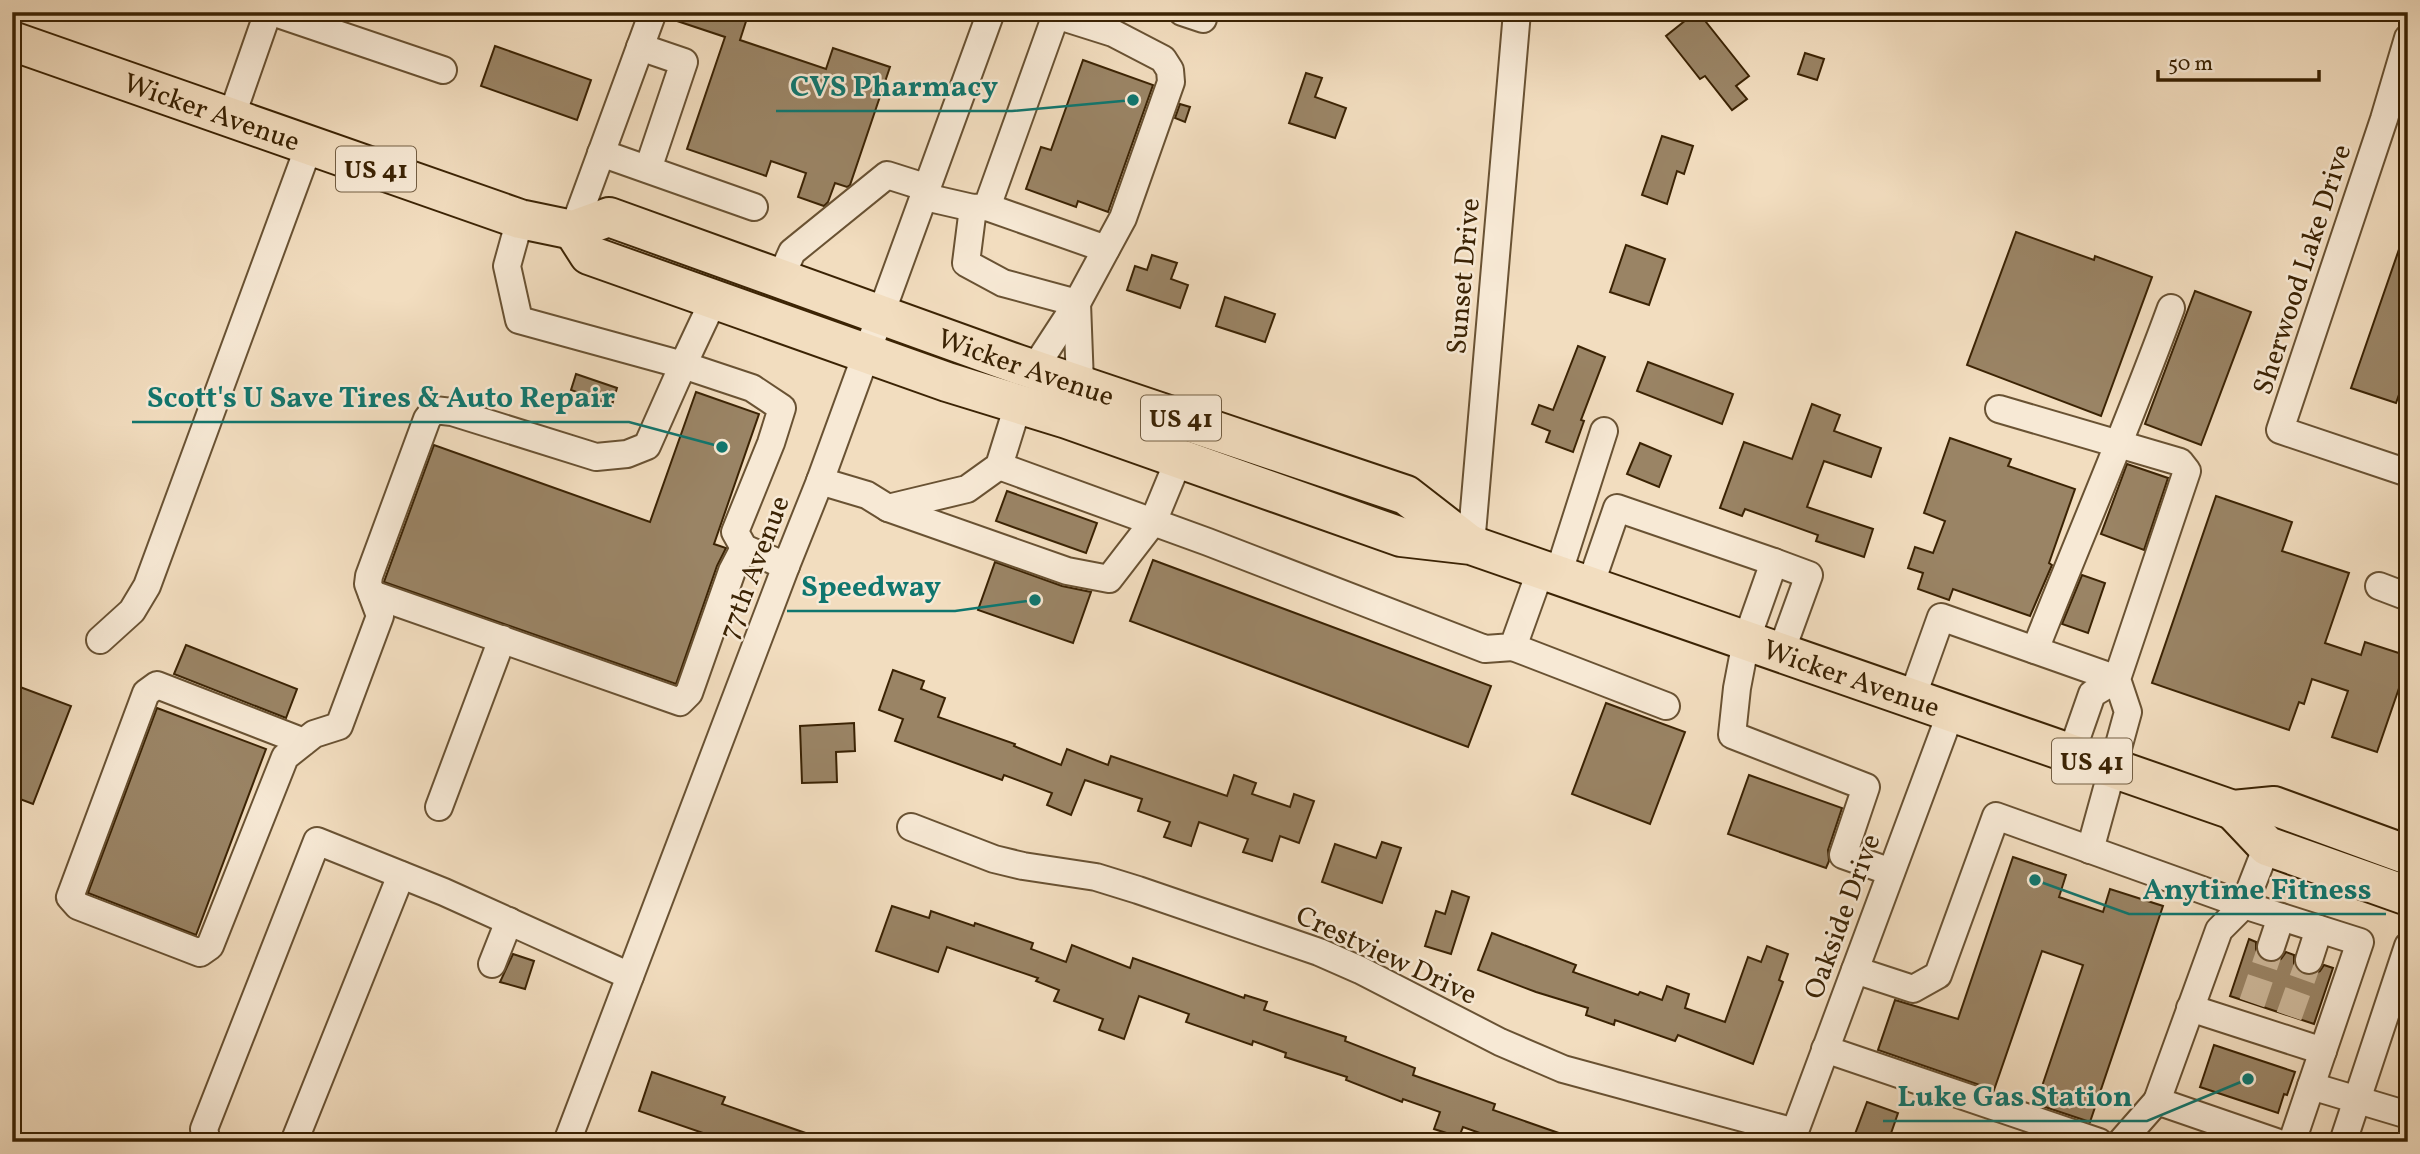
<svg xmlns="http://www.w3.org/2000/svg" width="2420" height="1154" font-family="Vollkorn,serif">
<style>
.building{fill:#9a8465;stroke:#3b2304;stroke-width:2}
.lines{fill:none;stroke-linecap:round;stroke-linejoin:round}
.minor-tunnel{stroke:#cdb89a;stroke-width:26;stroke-dasharray:26 13;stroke-linecap:butt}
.minor-casing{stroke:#695233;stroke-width:30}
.highway-casing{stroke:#3b2304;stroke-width:42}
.minor{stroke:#f7e9d5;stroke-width:26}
.highway{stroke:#f2ddbf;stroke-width:38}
.labels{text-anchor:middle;stroke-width:5;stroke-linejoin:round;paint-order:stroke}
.shield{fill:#f7e9d5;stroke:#735e43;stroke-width:2}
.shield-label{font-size:26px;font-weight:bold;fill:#3b2304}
.street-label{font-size:28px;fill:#3b2304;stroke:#f7e9d5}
.leader{fill:none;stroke:#0f766e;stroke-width:2.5}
.callout-dot{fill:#0f766e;stroke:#f7e9d5;stroke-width:2.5}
.callout-label{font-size:30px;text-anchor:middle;font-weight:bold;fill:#0f766e;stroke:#f7e9d5;stroke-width:5;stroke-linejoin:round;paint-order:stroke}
</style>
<rect width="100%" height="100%" fill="#f2ddbf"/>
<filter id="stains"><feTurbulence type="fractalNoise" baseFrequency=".00286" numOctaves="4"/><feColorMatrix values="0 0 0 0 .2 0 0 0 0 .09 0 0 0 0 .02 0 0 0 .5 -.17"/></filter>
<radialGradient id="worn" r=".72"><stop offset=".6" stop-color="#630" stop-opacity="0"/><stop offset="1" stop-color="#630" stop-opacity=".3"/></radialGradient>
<g class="building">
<path d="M 668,12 L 749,12 L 740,40 L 826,69 L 833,48 L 890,67 L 850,185 L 847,187 L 835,183 L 828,202 L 824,206 L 798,197 L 806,173 L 771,161 L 766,176 L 687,149 L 725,37 L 668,18 Z"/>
<path d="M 1696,12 L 1698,12 L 1749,76 L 1736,86 L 1747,99 L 1732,110 L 1705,76 L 1700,79 L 1666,36 Z"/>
<path d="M 495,46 L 591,80 L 577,120 L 481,86 Z"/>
<path d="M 1805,53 L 1824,59 L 1817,80 L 1798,74 Z"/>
<path d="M 1083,60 L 1153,85 L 1108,212 L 1078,201 L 1076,207 L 1026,189 L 1041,147 L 1051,150 Z"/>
<path d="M 1306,73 L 1322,78 L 1315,97 L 1346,108 L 1335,138 L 1289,123 Z"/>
<path d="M 1180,104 L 1190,107 L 1185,122 L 1175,118 Z"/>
<path d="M 1662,136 L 1693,146 L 1684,174 L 1677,171 L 1667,204 L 1642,195 Z"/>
<path d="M 2016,232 L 2094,260 L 2095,256 L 2152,277 L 2101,416 L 1967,365 Z"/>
<path d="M 2405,232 L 2408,233 L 2408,369 L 2396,403 L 2351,388 Z"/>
<path d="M 1626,245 L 1665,259 L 1649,305 L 1610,292 Z"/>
<path d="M 1152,255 L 1177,263 L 1171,279 L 1188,285 L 1180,308 L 1127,290 L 1135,266 L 1147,270 Z"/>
<path d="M 2195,291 L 2251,312 L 2201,445 L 2145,424 Z"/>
<path d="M 1225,297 L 1275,314 L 1265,342 L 1216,326 Z"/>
<path d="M 1578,346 L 1605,357 L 1581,420 L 1584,421 L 1573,452 L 1546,442 L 1550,431 L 1532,424 L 1539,405 L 1553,410 Z"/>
<path d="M 1648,362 L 1733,394 L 1722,424 L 1637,391 Z"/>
<path d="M 576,374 L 617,388 L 612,405 L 571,390 Z"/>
<path d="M 696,392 L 759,414 L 714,544 L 726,548 L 717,566 L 676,684 L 384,582 L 434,445 L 650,522 Z"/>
<path d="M 1812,404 L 1840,415 L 1834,431 L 1881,448 L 1871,477 L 1824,461 L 1807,507 L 1873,529 L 1864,557 L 1816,541 L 1818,535 L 1745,509 L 1742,516 L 1720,508 L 1744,442 L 1792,459 Z"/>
<path d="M 1950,438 L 2011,459 L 2008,466 L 2075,489 L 2049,563 L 2052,565 L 2030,616 L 1953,589 L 1949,600 L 1918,589 L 1923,573 L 1908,568 L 1915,547 L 1933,553 L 1945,521 L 1924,513 Z"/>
<path d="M 1640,443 L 1671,456 L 1659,487 L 1627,474 Z"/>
<path d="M 2127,464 L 2168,478 L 2144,550 L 2101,534 Z"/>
<path d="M 1007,491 L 1097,523 L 1086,553 L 996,521 Z"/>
<path d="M 2216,496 L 2292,522 L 2282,551 L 2349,573 L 2325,643 L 2361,655 L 2365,642 L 2408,656 L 2408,662 L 2377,752 L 2332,737 L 2348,691 L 2312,679 L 2304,704 L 2299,702 L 2289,730 L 2152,683 Z"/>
<path d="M 1153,560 L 1491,686 L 1468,747 L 1130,621 Z"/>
<path d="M 995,562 L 1062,586 L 1091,592 L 1073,643 L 978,610 Z"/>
<path d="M 2082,575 L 2105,583 L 2088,633 L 2062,624 Z"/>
<path d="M 186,645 L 297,689 L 286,718 L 174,674 Z"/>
<path d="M 893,670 L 924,681 L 921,689 L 945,698 L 938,717 L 1015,744 L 1014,746 L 1061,765 L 1067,749 L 1108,765 L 1111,756 L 1227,796 L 1234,775 L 1256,783 L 1252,794 L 1290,807 L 1294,794 L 1314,801 L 1299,843 L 1280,836 L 1272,861 L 1243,852 L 1248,839 L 1199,822 L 1191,846 L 1164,837 L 1170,822 L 1138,811 L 1142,799 L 1085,780 L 1071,815 L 1047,805 L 1052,793 L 1004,775 L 1002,780 L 895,741 L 903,719 L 879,710 Z"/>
<path d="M 12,684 L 71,706 L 33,804 L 12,796 Z"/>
<path d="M 1606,703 L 1685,732 L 1650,824 L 1572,794 Z"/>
<path d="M 157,708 L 266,749 L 196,935 L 88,893 Z"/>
<path d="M 854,723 L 855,751 L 836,752 L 837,782 L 802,783 L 800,726 Z"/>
<path d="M 1749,775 L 1842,808 L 1828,850 L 1829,861 L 1826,868 L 1728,834 Z"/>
<path d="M 1382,842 L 1401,848 L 1382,903 L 1322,882 L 1335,844 L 1376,858 Z"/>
<path d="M 2013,857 L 2066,875 L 2059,897 L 2103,912 L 2110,889 L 2163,906 L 2090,1122 L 2036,1104 L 2083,965 L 2042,951 L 1994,1090 L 1878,1050 L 1895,1000 L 1958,1019 Z"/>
<path d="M 1452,891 L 1469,897 L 1451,954 L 1425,946 L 1436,911 L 1445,914 Z"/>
<path d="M 892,906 L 929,918 L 931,911 L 974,926 L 975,923 L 1033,943 L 1031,949 L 1066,962 L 1072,945 L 1130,968 L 1133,958 L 1244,998 L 1245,995 L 1267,1002 L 1264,1010 L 1346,1037 L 1345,1041 L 1415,1068 L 1413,1075 L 1495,1104 L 1493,1110 L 1576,1139 L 1576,1142 L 1505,1142 L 1463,1127 L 1459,1137 L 1434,1129 L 1440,1112 L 1403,1099 L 1402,1102 L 1346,1080 L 1347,1077 L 1285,1057 L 1286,1053 L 1253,1041 L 1252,1045 L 1186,1022 L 1189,1014 L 1139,996 L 1124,1039 L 1099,1030 L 1103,1019 L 1054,1001 L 1059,990 L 1036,981 L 1038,978 L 947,947 L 938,972 L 876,951 Z"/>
<path d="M 1492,933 L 1576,965 L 1573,972 L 1638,995 L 1640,992 L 1662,1000 L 1667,986 L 1689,994 L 1685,1008 L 1725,1022 L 1748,957 L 1761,962 L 1767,946 L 1788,954 L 1779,980 L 1783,982 L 1753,1064 L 1678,1035 L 1675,1041 L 1615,1020 L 1614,1025 L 1586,1015 L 1588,1008 L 1536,992 L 1478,970 Z"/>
<path d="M 2249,939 L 2256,942 L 2256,949 L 2259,957 L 2267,962 L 2273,962 L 2281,959 L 2286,952 L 2294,955 L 2294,964 L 2297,970 L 2304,975 L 2313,975 L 2320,971 L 2324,965 L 2333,968 L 2314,1024 L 2230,996 Z"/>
<path d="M 513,954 L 534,961 L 525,989 L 500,982 Z"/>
<path d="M 2214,1045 L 2295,1072 L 2287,1095 L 2284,1094 L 2278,1113 L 2200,1087 Z"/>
<path d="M 652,1072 L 725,1097 L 722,1104 L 823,1139 L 823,1142 L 729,1142 L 639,1111 Z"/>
<path d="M 1867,1102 L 1898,1113 L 1888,1142 L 1852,1142 Z"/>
</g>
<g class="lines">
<g class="minor-tunnel">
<path d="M 2252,1003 L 2271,947"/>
<path d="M 2289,1016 L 2309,960"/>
</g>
<g class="minor-casing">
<g id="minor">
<path d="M 272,12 L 443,70"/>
<path d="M 1182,12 L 1203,19"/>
<path d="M 2408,38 L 2384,119 L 2280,430 L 2408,473"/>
<path d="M 640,47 L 684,62 L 648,169"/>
<path d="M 231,118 L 268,12"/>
<path d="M 601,153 L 754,207"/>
<path d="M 925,197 L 973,208 L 987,207 L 1057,12"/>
<path d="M 987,207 L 1106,249"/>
<path d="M 973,208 L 966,263 L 1003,283 L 1077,303"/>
<path d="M 520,219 L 507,266 L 519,320 L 683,365 L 714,299"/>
<path d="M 573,230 L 653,12"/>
<path d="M 780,279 L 792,252 L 887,175 L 928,188"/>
<path d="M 1077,303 L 1080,383"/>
<path d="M 1034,369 L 1077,303 L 1123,218 L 1171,82 L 1170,70 L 1163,59 L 1113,33 L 1056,15"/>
<path d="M 1999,409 L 2180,462 L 2187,471 L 2117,679 L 2128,712 L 2090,850"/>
<path d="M 999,466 L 1208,542 L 1485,649 L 1513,647 L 1541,569"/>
<path d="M 820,481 L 867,495 L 888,508 L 967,489 L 999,466 L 1018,405"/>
<path d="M 888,508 L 1067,571 L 1109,579 L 1153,522 L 1179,459"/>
<path d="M 1471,545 L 1517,12"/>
<path d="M 1774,562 L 1809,575 L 1781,652"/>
<path d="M 1558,575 L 1604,431"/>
<path d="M 1590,586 L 1617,508 L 1774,562 L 1746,641 L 1737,688 L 1732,735 L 1866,787 L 1843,855 L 1891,872"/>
<path d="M 2379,586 L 2408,597"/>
<path d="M 372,594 L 680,702 L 689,693 L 732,571 L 744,548"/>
<path d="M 100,640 L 132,611 L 147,586 L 309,146"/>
<path d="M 1513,647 L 1666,706"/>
<path d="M 2035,650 C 2080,536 2129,423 2171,308"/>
<path d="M 1912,698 L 1941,617 L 2117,679"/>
<path d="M 304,742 L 157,685 L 146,693 L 70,897 L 78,906 L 200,953 L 210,946 L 285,757 L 314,734 L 339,726 L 380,616 L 368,584 L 369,576 L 427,419 L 434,410 L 452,412 L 596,457 L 627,454 L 647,446 L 683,365 L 752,388 L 782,408 L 771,443 L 735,532 L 744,548 L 786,566"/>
<path d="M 2071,754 L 2092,694 L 2117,679"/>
<path d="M 439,807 L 502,639"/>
<path d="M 911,827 L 994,859 L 1023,866 L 1096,877 L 1138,890 L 1319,952 L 1360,970 L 1500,1042 L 1563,1069 L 1795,1132"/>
<path d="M 2267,846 L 2244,905 L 2219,930 L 2157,1101 L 2276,1142"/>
<path d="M 2271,947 L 2281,917"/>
<path d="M 2309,960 L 2319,929"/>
<path d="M 492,964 L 509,921"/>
<path d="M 1855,970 L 1913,989 L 1938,975 L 1996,816 L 2244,905 L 2360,942 L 2311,1086"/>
<path d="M 2190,1008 L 2323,1051"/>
<path d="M 1825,1049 L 2099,1142"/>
<path d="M 207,1142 L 204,1129 L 317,841 L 444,892 L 630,976"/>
<path d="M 294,1142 L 401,875"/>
<path d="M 567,1142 L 786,566 L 820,481 L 991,12"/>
<path d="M 1791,1142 L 1951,712"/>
<path d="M 2121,1142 L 2157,1101"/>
<path d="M 2292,1142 L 2311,1086 L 2408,1115"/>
<path d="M 2343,1142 L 2408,946"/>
</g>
</g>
<g class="highway-casing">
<g id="highway">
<path id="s1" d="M 12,41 L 520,219 L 573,230 L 609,217 L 1017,364 L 1406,495 L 1469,544"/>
<path id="s2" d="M 573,230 L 589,255 L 947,382 L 1067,419 L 1401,537 L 1471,545 L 2233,810 L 2274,806 L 2408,855"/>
<path d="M 2233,810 L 2267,846 L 2408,896"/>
</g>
</g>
<use href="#minor" class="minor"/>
<use href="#highway" class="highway"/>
</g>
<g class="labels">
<g class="shield">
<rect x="336" y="146.5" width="80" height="45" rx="5"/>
<rect x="1141" y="395.5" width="80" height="45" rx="5"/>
<rect x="2052" y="738.5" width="80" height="45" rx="5"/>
</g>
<g class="shield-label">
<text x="376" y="178">US 41</text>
<text x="1181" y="427">US 41</text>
<text x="2092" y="770">US 41</text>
</g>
<g class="street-label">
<text dy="10" stroke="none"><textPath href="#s1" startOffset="212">Wicker Avenue</textPath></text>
<text transform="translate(2301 269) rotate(-72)" y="10">Sherwood Lake Drive</text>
<text transform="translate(1462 276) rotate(-85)" y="10">Sunset Drive</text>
<text dy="10" stroke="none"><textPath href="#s1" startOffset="1074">Wicker Avenue</textPath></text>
<text transform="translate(753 567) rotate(-69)" y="10">77th Avenue</text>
<text dy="10" stroke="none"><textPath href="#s2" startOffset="1363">Wicker Avenue</textPath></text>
<text transform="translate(1841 916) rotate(-70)" y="10">Oakside Drive</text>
<text transform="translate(1387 954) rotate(25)" y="10">Crestview Drive</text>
</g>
</g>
<path class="leader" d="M1133 100L1012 111H776M722 447L629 422H132M1035 600L955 611H787M2035 880L2129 914H2386M2248 1079L2147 1121H1883"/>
<g class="callout-dot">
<circle cx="1133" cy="100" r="7"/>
<circle cx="722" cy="447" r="7"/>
<circle cx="1035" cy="600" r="7"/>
<circle cx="2035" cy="880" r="7"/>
<circle cx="2248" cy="1079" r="7"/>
</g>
<g class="callout-label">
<text x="894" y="96">CVS Pharmacy</text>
<text x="381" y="407">Scott's U Save Tires &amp; Auto Repair</text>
<text x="871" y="596">Speedway</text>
<text x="2257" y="899">Anytime Fitness</text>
<text x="2015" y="1106">Luke Gas Station</text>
</g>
<rect width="2420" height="1154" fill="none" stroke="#f2ddbf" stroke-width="42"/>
<rect x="14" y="14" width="2392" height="1126" fill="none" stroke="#3b2304" stroke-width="3.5"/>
<rect x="21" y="21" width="2378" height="1112" fill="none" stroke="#3b2304" stroke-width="2"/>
<path d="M2158 70v10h161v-10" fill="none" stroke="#3b2304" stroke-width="3.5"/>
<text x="2168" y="70" font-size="21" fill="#3b2304" stroke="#f7e9d5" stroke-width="5" paint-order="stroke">50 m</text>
<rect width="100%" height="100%" filter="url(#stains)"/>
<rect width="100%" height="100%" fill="url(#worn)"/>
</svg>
